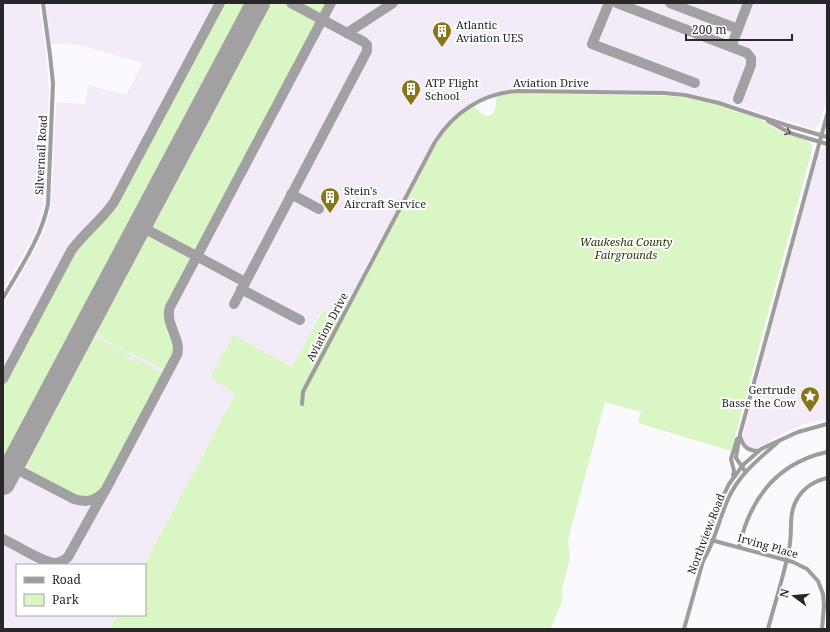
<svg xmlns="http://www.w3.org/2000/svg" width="830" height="632" font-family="'Noto Serif',serif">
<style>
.built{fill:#f3ecf8}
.green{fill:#daf6c4}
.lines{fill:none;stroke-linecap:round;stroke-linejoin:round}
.taxiway{stroke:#a3a0a4;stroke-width:10}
.runway{stroke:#a3a0a4;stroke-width:24}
.minor{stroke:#9f9c9c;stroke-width:4}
.oneway{stroke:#575556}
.labels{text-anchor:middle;stroke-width:4;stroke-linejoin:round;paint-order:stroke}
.poi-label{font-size:11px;fill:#272628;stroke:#fff;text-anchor:start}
.street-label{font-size:11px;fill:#272628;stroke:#fff}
.park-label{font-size:11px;font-style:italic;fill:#1e3800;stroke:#fff}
</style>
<rect width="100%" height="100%" fill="#fcf9fe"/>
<g class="built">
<path d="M 3,3 L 39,3 L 45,45 L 49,91 L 45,187 L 41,217 L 32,239 L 4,288 L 3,288 Z"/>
<path d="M 46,3 L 827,3 L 827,100 L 819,123 L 817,126 L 814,129 L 715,99 L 682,92 L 517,89 L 494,93 L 470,103 L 453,116 L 436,136 L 339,317 L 321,311 L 292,367 L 233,336 L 235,393 L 144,565 L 17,565 L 17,615 L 117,615 L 110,629 L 3,629 L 3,306 L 38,244 L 45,228 L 50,212 L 52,189 L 56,102 L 85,104 L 88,85 L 126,95 L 143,63 L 79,45 L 51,44 Z"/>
<path d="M 824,147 L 827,147 L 827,419 L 801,425 L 787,431 L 757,448 L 752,449 L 747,447 L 742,439 L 744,430 L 818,157 L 820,151 Z"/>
</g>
<g class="green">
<path d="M 224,3 L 249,3 L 6,460 L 3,458 L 3,386 L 76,249 C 88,232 107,221 118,202 Z"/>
<path d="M 267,3 L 284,3 L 311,18 L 315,21 L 314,28 L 199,245 L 194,249 L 188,248 L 155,231 L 152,227 L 152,220 Z"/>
<path d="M 298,3 L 328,3 C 319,19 310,10 298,3 Z"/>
<path d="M 517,93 L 668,96 C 696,97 728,106 754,116 C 766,121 775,130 786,134 C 794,138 806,138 812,144 L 812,150 L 731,451 L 638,423 L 641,412 L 605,402 L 571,529 L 568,542 L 570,559 L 562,589 L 563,599 L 550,629 L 110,629 L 117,615 L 145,615 L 145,565 L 144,565 L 235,394 L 211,377 L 233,335 L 292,367 L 322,311 L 344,318 L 433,150 C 444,131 456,118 474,106 C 479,112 490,123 495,109 C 497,104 494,101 498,96 Z"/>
<path d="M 148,235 L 185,254 L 190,260 L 189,265 L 166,308 L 166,316 L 175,350 L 165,370 L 133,354 L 132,352 L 129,353 L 92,332 L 142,239 Z"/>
<path d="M 91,334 L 130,355 L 128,358 L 133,361 L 135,358 L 163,374 L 102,489 C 88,505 75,497 60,488 C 51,484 43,480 34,475 C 27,469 25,463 28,454 Z"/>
</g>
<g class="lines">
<g class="taxiway">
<path d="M 609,3 L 592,44 L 695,83"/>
<path d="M 617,3 L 747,53 L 751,58 L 751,65 L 738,99"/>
<path d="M 670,3 L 738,29 L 748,3"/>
<path d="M 347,33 L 393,3"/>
<path d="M 731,47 L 738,29"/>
<path d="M 291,194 L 319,209"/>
<path d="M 140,226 L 245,282"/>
<path d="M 241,289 L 300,320"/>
<path d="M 234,304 L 367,51 L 367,45 L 364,42 L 291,3"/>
<path d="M 3,379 L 71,251 C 84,233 102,220 114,202 L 220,3"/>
<path d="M 3,462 L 74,499 C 87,503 95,501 105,491 L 177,355 C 182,339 164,323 170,307 L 331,3"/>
<path d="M 3,539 C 16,545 44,564 57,563 C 62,562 65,560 68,557 L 103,494"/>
</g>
<path class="runway" d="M 3,483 L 258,3"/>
<g class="minor">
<path d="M 768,121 L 790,133 L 827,144"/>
<path d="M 3,298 C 20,268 41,239 48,204 L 53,83 L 50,55 L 43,3"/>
<path d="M 302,404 L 303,392 L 306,386 L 435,142 C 454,112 483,93 518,91 L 664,93 L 685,95 L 719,103 L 786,125 L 827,137"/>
<path d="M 740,436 C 743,447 748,451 759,451"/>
<path d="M 745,471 L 736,458 L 740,434 L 827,115"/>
<path d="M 733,475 L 734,471 L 731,459 L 737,439"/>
<path d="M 711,540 L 793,562 L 807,569 L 818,581 L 823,594 L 824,605 L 822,629"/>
<path d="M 739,547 C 750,499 777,463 827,452"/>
<path d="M 703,561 L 703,551 L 717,509 L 729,484 L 743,465 L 761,449 L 798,432 L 827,424"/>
<path d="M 684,629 L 703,561 C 715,542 719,519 728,499 C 739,474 759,459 778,442"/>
<path d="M 768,629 C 775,602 784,576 789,549 C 793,533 788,516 796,501 C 802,489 814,481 827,478"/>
</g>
</g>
<defs><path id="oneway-chevron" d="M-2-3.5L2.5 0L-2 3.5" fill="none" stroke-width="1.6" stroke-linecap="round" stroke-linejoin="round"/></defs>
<use class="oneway" href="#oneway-chevron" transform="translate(788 132) rotate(23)"/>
<defs>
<g id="building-pin" transform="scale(1)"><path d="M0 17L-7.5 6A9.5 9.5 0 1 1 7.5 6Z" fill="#877518" stroke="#fff"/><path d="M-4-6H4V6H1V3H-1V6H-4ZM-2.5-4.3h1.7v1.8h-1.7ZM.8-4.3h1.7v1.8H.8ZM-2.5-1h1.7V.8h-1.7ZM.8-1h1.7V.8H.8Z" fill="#fff"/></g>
<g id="sight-pin" transform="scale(1)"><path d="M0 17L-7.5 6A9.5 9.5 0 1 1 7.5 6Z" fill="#877518" stroke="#fff"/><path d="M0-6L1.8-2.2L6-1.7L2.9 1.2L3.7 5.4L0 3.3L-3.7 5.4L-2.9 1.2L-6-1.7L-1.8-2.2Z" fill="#fff"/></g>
</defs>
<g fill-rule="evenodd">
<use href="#building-pin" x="442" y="31"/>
<use href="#building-pin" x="411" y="89"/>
<use href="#building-pin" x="330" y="197"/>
<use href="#sight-pin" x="810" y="396"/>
</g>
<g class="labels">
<g class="poi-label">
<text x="456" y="29">Atlantic<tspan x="456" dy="13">Aviation UES</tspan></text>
<text x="425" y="87">ATP Flight<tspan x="425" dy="13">School</tspan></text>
<text x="344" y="195">Stein's<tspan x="344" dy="13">Aircraft Service</tspan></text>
<text x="796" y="394" text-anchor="end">Gertrude<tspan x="796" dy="13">Basse the Cow</tspan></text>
</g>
<g class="street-label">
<text x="551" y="87">Aviation Drive</text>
<text transform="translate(41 155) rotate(-87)" y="4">Silvernail Road</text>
<text transform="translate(327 327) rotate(-62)" y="4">Aviation Drive</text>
<text transform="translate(706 534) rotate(-69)" y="4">Northview Road</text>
<text transform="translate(768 546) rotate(16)" y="4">Irving Place</text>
</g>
<g class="park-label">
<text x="626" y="246">Waukesha County<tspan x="626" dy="13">Fairgrounds</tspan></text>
</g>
</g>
<rect width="830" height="632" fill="none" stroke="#272628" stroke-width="8"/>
<rect x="16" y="564" width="130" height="52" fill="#ffffff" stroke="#a9a8a9"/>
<rect x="24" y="577" width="20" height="6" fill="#9f9c9c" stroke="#a9a8a9"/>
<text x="52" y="584" font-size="12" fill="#272628">Road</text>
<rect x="24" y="594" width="20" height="12" fill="#daf6c4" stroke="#a9a8a9"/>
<text x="52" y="604" font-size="12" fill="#272628">Park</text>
<g transform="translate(794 596) rotate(286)" stroke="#ffffff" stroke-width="3" paint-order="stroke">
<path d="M0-3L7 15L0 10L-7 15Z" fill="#272628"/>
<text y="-6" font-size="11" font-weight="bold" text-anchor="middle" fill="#272628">N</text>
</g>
<path d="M686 34v6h106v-6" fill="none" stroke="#272628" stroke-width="2"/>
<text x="692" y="34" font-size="12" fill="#272628" stroke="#ffffff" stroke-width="3" paint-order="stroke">200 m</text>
</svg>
